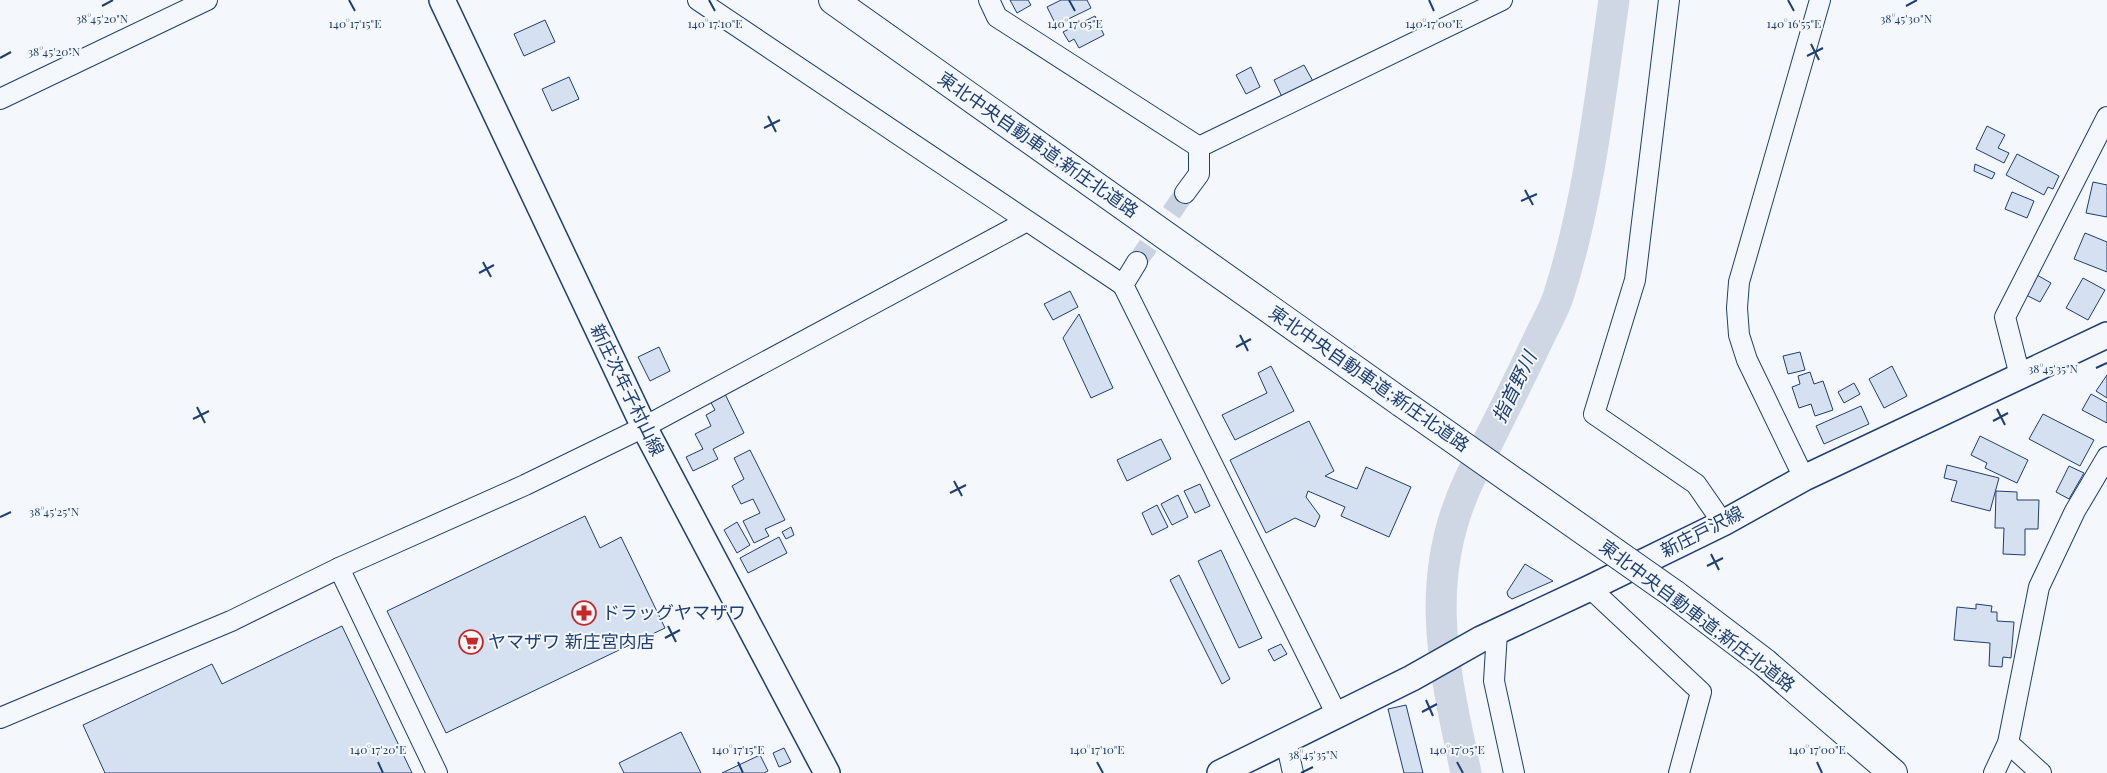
<svg xmlns="http://www.w3.org/2000/svg" width="2107" height="773" font-family="'Playfair Display','Noto Sans JP',serif">
<style>
.lines{fill:none;stroke-linecap:round;stroke-linejoin:round}
.river{stroke:#cfd7e4;stroke-width:31}
.building{fill:#d5e0f0;stroke:#1d3f73}
.minor-tunnel{stroke:#c9d2e0;stroke-width:20;stroke-dasharray:20 10;stroke-linecap:butt}
.minor-casing{stroke:#1d3f73;stroke-width:22}
.major-casing{stroke:#1d3f73;stroke-width:28}
.highway-casing{stroke:#1d3f73;stroke-width:30}
.minor{stroke:#f4f7fb;stroke-width:20}
.major{stroke:#f4f7fb;stroke-width:25}
.highway{stroke:#f4f7fb;stroke-width:28}
.highway-bridge-casing{stroke:#1d3f73;stroke-width:30;stroke-linecap:butt}
.highway-bridge{stroke:#f4f7fb;stroke-width:28}
.ticks{fill:none;stroke:#1d3f73;stroke-width:2}
.labels{text-anchor:middle;stroke-width:4;stroke-linejoin:round;paint-order:stroke}
.street-label{font-size:18px;fill:#1d3f73;stroke:#f4f7fb}
.poi-label{font-size:18px;fill:#1d3f73;stroke:#f4f7fb;text-anchor:start}
.water-label{font-size:19px;font-style:italic;fill:#1d3f73;stroke:#f4f7fb}
.ticks-label{font-size:12px;text-anchor:middle;fill:#1d3f73;stroke:#f4f7fb;stroke-width:4;stroke-linejoin:round;paint-order:stroke}
</style>
<rect width="100%" height="100%" fill="#f4f7fb"/>
<g class="lines">
<path class="river" d="M 1466,773 C 1444,668 1421,578 1471,476 C 1493,431 1516,387 1537,342 C 1544,326 1554,311 1559,294 C 1589,200 1600,98 1614,0"/>
</g>
<g class="building">
<path d="M 1010,0 L 1028,0 L 1031,5 L 1017,13 Z"/>
<path d="M 1061,0 L 1087,0 L 1091,8 L 1056,25 L 1047,7 Z"/>
<path d="M 1095,16 L 1104,35 L 1079,48 L 1074,39 L 1069,42 L 1063,32 Z"/>
<path d="M 545,20 L 555,42 L 524,56 L 514,34 Z"/>
<path d="M 1304,65 L 1314,83 L 1283,99 L 1274,80 Z"/>
<path d="M 1251,67 L 1260,87 L 1246,94 L 1236,75 Z"/>
<path d="M 569,77 L 579,99 L 552,111 L 542,89 Z"/>
<path d="M 1987,126 L 2005,135 L 1998,148 L 2009,153 L 2004,163 L 1976,149 Z"/>
<path d="M 2017,154 L 2059,176 L 2053,189 L 2048,187 L 2044,195 L 2006,175 Z"/>
<path d="M 1975,164 L 1995,173 L 1992,179 L 1974,171 Z"/>
<path d="M 2093,182 L 2107,185 L 2107,217 L 2086,213 Z"/>
<path d="M 2012,192 L 2034,201 L 2027,218 L 2005,209 Z"/>
<path d="M 2085,233 L 2107,242 L 2107,272 L 2074,259 Z"/>
<path d="M 2037,275 L 2051,283 L 2040,302 L 2026,295 Z"/>
<path d="M 2083,278 L 2105,290 L 2088,320 L 2066,308 Z"/>
<path d="M 1070,291 L 1078,307 L 1053,320 L 1044,304 Z"/>
<path d="M 1079,314 L 1113,388 L 1091,398 L 1063,338 Z"/>
<path d="M 659,347 L 670,371 L 650,381 L 638,357 Z"/>
<path d="M 1800,352 L 1805,370 L 1788,374 L 1783,356 Z"/>
<path d="M 1271,366 L 1294,411 L 1235,440 L 1222,415 L 1267,393 L 1258,373 Z"/>
<path d="M 1892,366 L 1907,396 L 1884,408 L 1869,379 Z"/>
<path d="M 1810,372 L 1814,384 L 1823,381 L 1833,410 L 1815,416 L 1811,404 L 1799,408 L 1792,387 L 1800,384 L 1798,376 Z"/>
<path d="M 2107,375 L 2107,398 L 2096,391 Z"/>
<path d="M 1854,383 L 1860,394 L 1844,403 L 1838,392 Z"/>
<path d="M 725,394 L 744,433 L 713,449 L 718,459 L 693,471 L 686,457 L 703,449 L 695,434 L 711,426 L 706,415 L 715,410 L 710,401 Z"/>
<path d="M 2091,394 L 2107,403 L 2107,423 L 2082,410 Z"/>
<path d="M 1861,406 L 1869,424 L 1824,444 L 1816,426 Z"/>
<path d="M 2043,414 L 2094,440 L 2080,466 L 2029,439 Z"/>
<path d="M 1309,421 L 1334,471 L 1325,476 L 1357,489 L 1366,467 L 1411,487 L 1389,537 L 1341,516 L 1345,507 L 1308,491 L 1306,497 L 1320,516 L 1315,527 L 1295,518 L 1266,533 L 1230,460 Z"/>
<path d="M 1980,436 L 2028,460 L 2017,483 L 1985,468 L 1987,463 L 1971,455 Z"/>
<path d="M 1161,439 L 1171,459 L 1127,481 L 1117,460 Z"/>
<path d="M 750,450 L 785,520 L 765,529 L 769,536 L 754,543 L 743,521 L 760,513 L 753,499 L 741,504 L 732,486 L 744,479 L 734,458 Z"/>
<path d="M 1947,465 L 1999,478 L 1990,511 L 1951,501 L 1957,481 L 1944,478 Z"/>
<path d="M 2069,466 L 2084,473 L 2069,499 L 2056,492 Z"/>
<path d="M 1200,484 L 1210,506 L 1195,513 L 1184,491 Z"/>
<path d="M 1996,491 L 2017,492 L 2017,500 L 2039,500 L 2038,529 L 2025,529 L 2025,555 L 2003,554 L 2004,528 L 1995,528 Z"/>
<path d="M 1178,495 L 1188,517 L 1172,525 L 1161,504 Z"/>
<path d="M 1157,505 L 1168,527 L 1152,535 L 1142,513 Z"/>
<path d="M 585,516 L 600,548 L 621,537 L 665,628 L 446,733 L 387,611 Z"/>
<path d="M 737,522 L 750,545 L 737,553 L 724,530 Z"/>
<path d="M 791,527 L 794,535 L 786,539 L 782,532 Z"/>
<path d="M 779,537 L 787,553 L 748,573 L 740,558 Z"/>
<path d="M 1221,550 L 1262,638 L 1239,648 L 1198,561 Z"/>
<path d="M 1525,564 L 1553,581 L 1512,599 L 1508,596 L 1507,592 Z"/>
<path d="M 1179,575 L 1230,679 L 1222,684 L 1170,580 Z"/>
<path d="M 1976,604 L 1992,606 L 1991,612 L 1997,612 L 1997,621 L 2014,622 L 2011,658 L 2003,657 L 2002,667 L 1989,666 L 1990,643 L 1954,640 L 1957,607 L 1976,609 Z"/>
<path d="M 342,626 L 412,773 L 105,773 L 83,725 L 212,664 L 222,684 Z"/>
<path d="M 1281,644 L 1287,654 L 1274,661 L 1268,650 Z"/>
<path d="M 1406,705 L 1423,773 L 1404,773 L 1388,709 Z"/>
<path d="M 681,732 L 701,773 L 624,773 L 619,763 Z"/>
<path d="M 784,748 L 791,762 L 779,767 L 773,753 Z"/>
<path d="M 760,755 L 768,771 L 764,773 L 722,773 Z"/>
</g>
<g class="lines">
<path class="minor-tunnel" d="M 1137,262 L 1185,193"/>
<g class="minor-casing">
<g id="minor">
<path d="M 698,0 L 1123,285"/>
<path d="M 989,0 L 997,17 L 1199,147 L 1199,174 L 1185,193"/>
<path d="M 1669,0 L 1635,280 L 1594,414 L 1696,484 L 1723,523"/>
<path d="M 0,99 L 207,0"/>
<path d="M 1199,147 L 1502,0"/>
<path d="M 1137,262 L 1123,285 L 1337,715"/>
<path d="M 2020,376 L 2005,317 L 2107,117"/>
<path d="M 1804,478 L 1747,360 L 1739,335 L 1737,308 L 1739,282 L 1820,0"/>
<path d="M 339,568 L 437,773"/>
<path d="M 1590,588 L 1701,692 L 1679,773"/>
<path d="M 1497,632 L 1494,681 L 1514,773"/>
<path d="M 0,718 L 231,621 L 339,568 L 525,485 L 644,427 L 1027,221"/>
<path d="M 1286,741 L 1293,773"/>
<path d="M 2008,743 L 2041,773"/>
<path d="M 1994,773 L 2008,743 L 2039,587 L 2075,511 L 2107,457"/>
</g>
</g>
<g class="major-casing">
<g id="major">
<path d="M 442,0 L 644,427 L 827,773"/>
<path d="M 1220,773 L 1412,678 L 1481,639 L 1590,588 L 1723,523 L 1804,478 L 2107,335"/>
</g>
</g>
<g class="highway-casing">
<g id="highway">
<path d="M 833,0 L 1402,403"/>
<path d="M 1674,594 L 1765,663 L 1893,773"/>
</g>
</g>
<use href="#minor" class="minor"/>
<use href="#major" class="major"/>
<use href="#highway" class="highway"/>
<g class="highway-bridge-casing">
<path id="highway-bridge" d="M 1402,403 L 1674,594"/>
</g>
<use href="#highway-bridge" class="highway-bridge"/>
</g>
<path class="ticks" d="M 349,0 L 355,11M 709,0 L 715,11M 1069,0 L 1075,11M 1429,0 L 1434,11M 1788,0 L 1794,11M 102,6 L 113,0M 1906,6 L 1917,0M 1811,44 L 1819,60M 1807,56 L 1823,48M 0,58 L 11,52M 768,116 L 776,132M 764,128 L 780,120M 1525,190 L 1533,205M 1521,201 L 1537,194M 483,262 L 491,277M 479,273 L 494,265M 1240,335 L 1248,351M 1236,347 L 1251,339M 2096,368 L 2107,363M 197,407 L 205,423M 1997,409 L 2005,425M 193,419 L 209,411M 1993,421 L 2008,413M 954,481 L 962,496M 950,493 L 966,485M 0,517 L 11,512M 1711,554 L 1719,570M 1707,566 L 1723,558M 668,626 L 676,642M 665,638 L 680,630M 1426,700 L 1433,716M 1422,712 L 1437,704M 378,762 L 383,773M 738,762 L 743,773M 1097,762 L 1103,773M 1457,762 L 1463,773M 1817,762 L 1822,773M 1301,773 L 1313,767"/>
<defs>
<g id="pharmacy-ring" transform="scale(1.25)"><circle r="9.5" fill="#f4f7fb" stroke="#c62828" stroke-width="1.5"/><path d="M-2-6h4v4h4v4h-4v4h-4v-4h-4v-4h4Z" fill="#c62828"/></g>
<g id="supermarket-ring" transform="scale(1.25)"><circle r="9.5" fill="#f4f7fb" stroke="#c62828" stroke-width="1.5"/><path d="M-6-5.5h2.5l.6 2H6L4.5 2H-2.5L-4.4-4H-6ZM-1.5 3.2a1.3 1.3 0 1 0 .1 0ZM3 3.2a1.3 1.3 0 1 0 .1 0Z" fill="#c62828"/></g>
</defs>
<g fill-rule="evenodd">
<use href="#pharmacy-ring" x="584" y="613"/>
<use href="#supermarket-ring" x="471" y="642"/>
</g>
<g class="labels">
<g class="street-label">
<text transform="translate(1038 145) rotate(35)" y="6">東北中央自動車道;新庄北道路</text>
<text transform="translate(1369 379) rotate(35)" y="6">東北中央自動車道;新庄北道路</text>
<text transform="translate(627 390) rotate(64)" y="6">新庄次年子村山線</text>
<text transform="translate(1702 532) rotate(-27)" y="6">新庄戸沢線</text>
<text transform="translate(1697 616) rotate(37)" y="6">東北中央自動車道;新庄北道路</text>
</g>
<g class="poi-label">
<text x="602" y="619">ドラッグヤマザワ</text>
<text x="488" y="648">ヤマザワ 新庄宮内店</text>
</g>
<g class="water-label">
<text transform="translate(1514 387) rotate(-64)" y="7">指首野川</text>
</g>
</g>
<g class="ticks-label">
<text x="102" y="23">38°45'20"N</text>
<text x="1906" y="23">38°45'30"N</text>
<text x="355" y="28">140°17'15"E</text>
<text x="715" y="28">140°17'10"E</text>
<text x="1075" y="28">140°17'05"E</text>
<text x="1434" y="28">140°17'00"E</text>
<text x="1794" y="28">140°16'55"E</text>
<text x="54" y="56">38°45'20"N</text>
<text x="2053" y="373">38°45'35"N</text>
<text x="54" y="516">38°45'25"N</text>
<text x="378" y="754">140°17'20"E</text>
<text x="738" y="754">140°17'15"E</text>
<text x="1097" y="754">140°17'10"E</text>
<text x="1457" y="754">140°17'05"E</text>
<text x="1817" y="754">140°17'00"E</text>
<text x="1313" y="759">38°45'35"N</text>
</g>
</svg>
